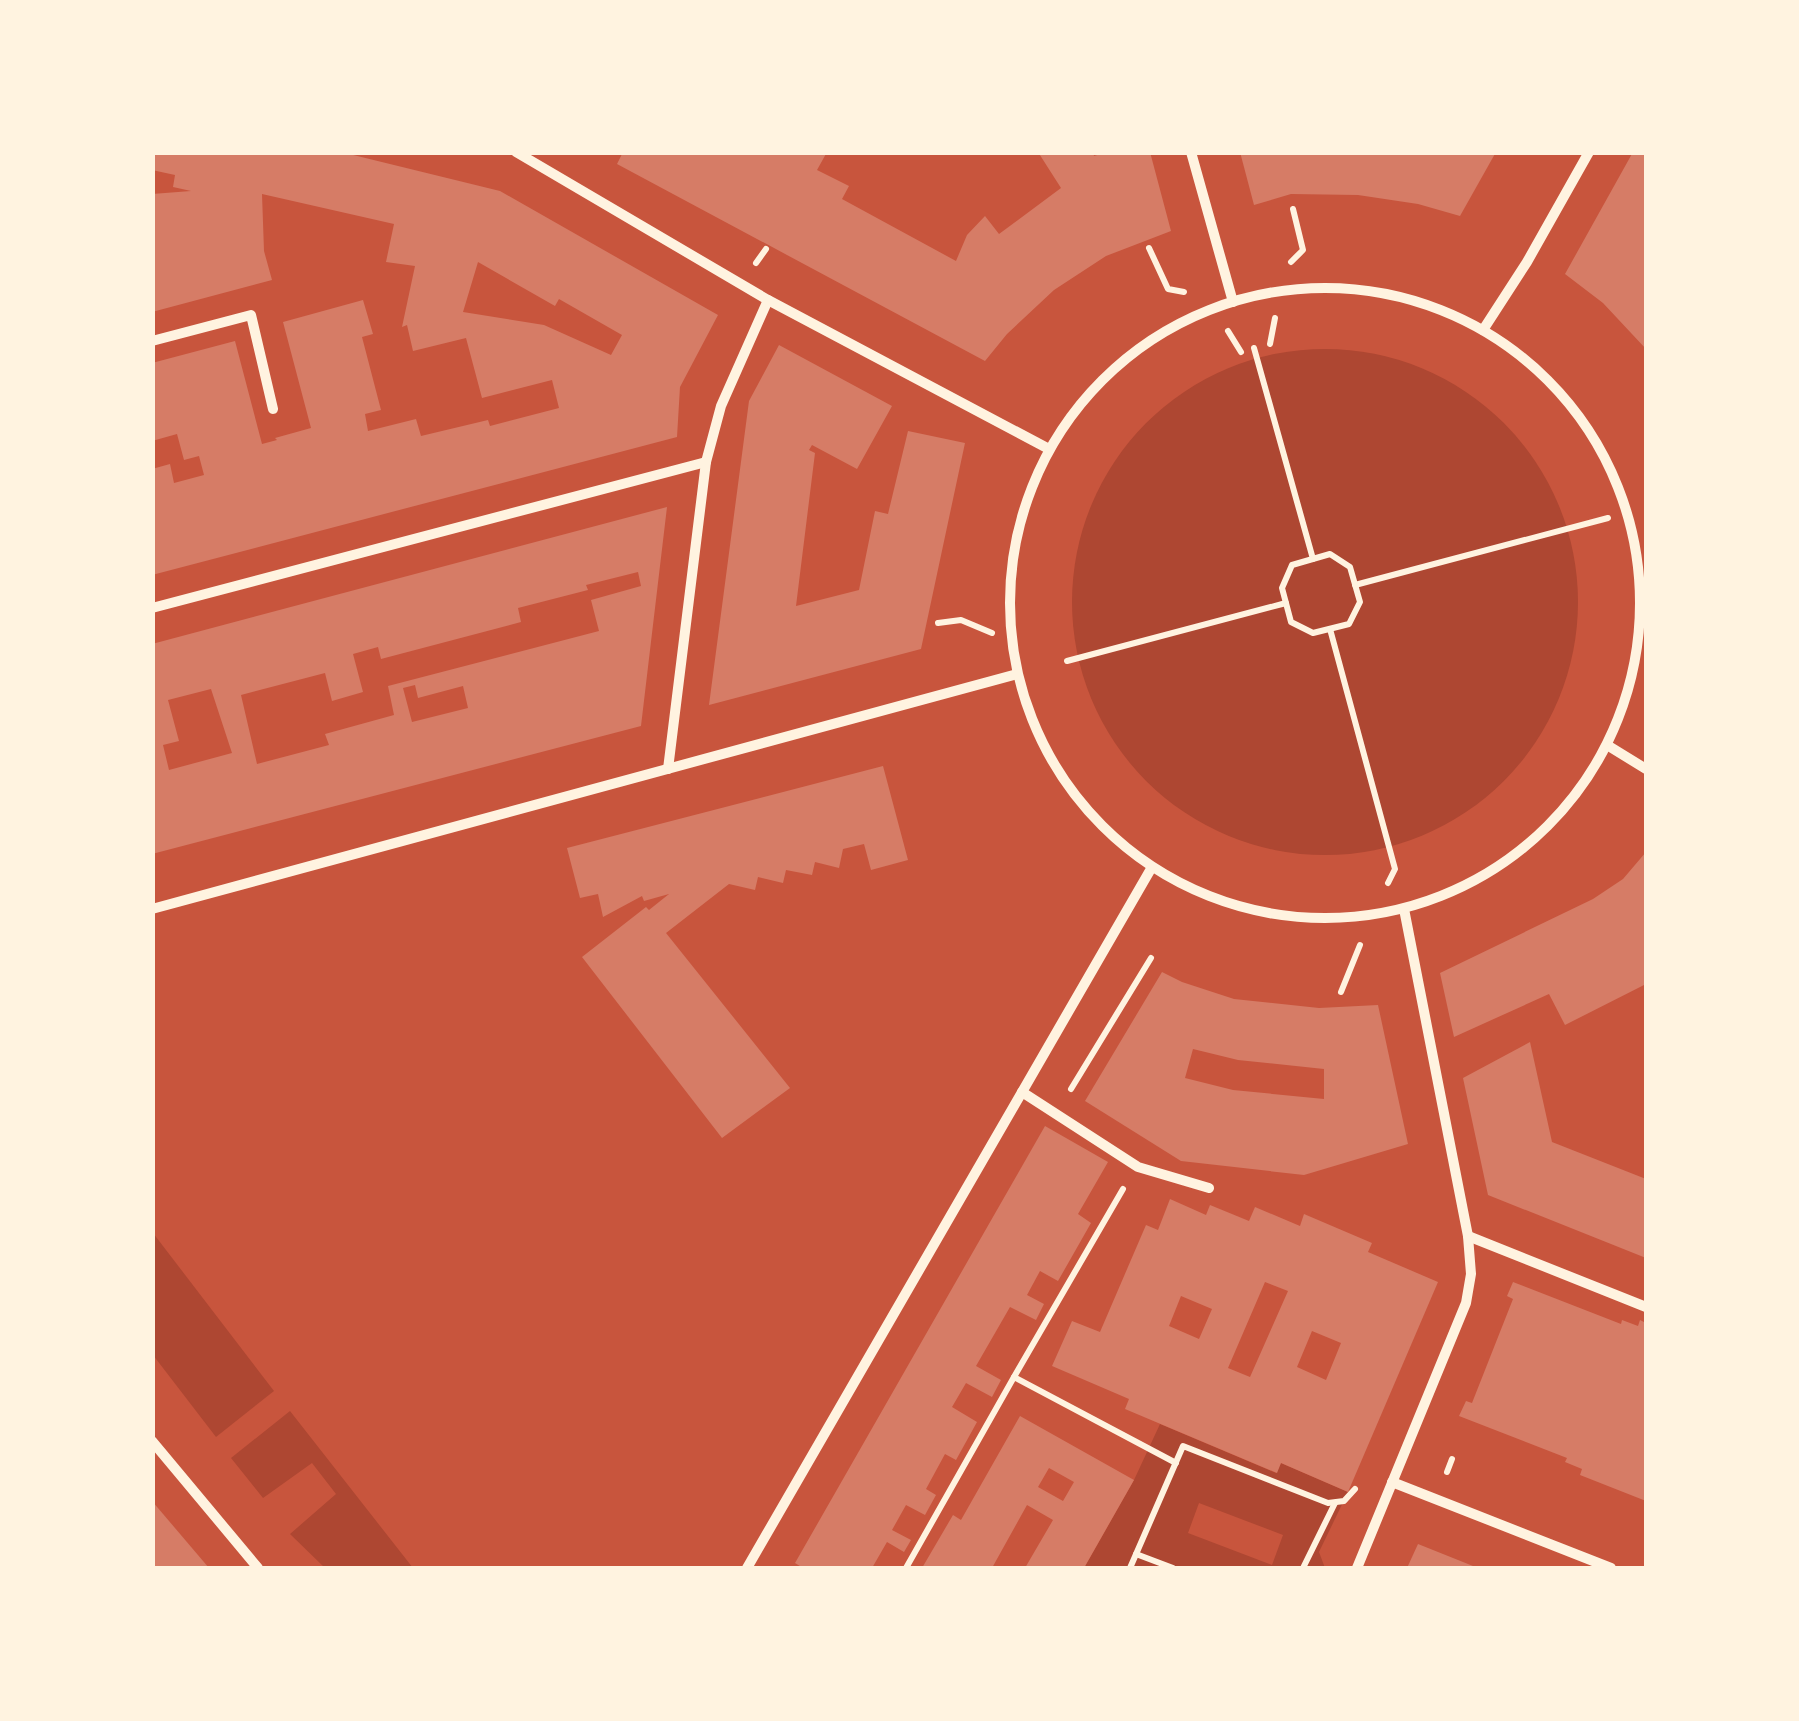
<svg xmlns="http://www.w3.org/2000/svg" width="1799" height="1721" font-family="Rubik,sans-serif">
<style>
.green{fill:#ae4732;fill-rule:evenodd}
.building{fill:#d67c66;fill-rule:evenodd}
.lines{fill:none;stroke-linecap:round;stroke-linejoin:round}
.path{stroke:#fff3e0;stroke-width:6}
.minor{stroke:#fff3e0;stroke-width:10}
</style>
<rect width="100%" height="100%" fill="#c8553d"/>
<g class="green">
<circle cx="1325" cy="602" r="253"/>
<path d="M 153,1233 L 274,1391 L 216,1437 L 153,1355 Z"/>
<path d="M 290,1411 L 413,1568 L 325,1568 L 290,1534 L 336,1494 L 312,1463 L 263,1498 L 231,1458 Z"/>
<path d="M 1160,1424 L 1276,1473 L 1281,1463 L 1348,1492 L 1319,1552 L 1325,1568 L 1084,1568 L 1134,1480 ZM 1199,1503 L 1283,1535 L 1272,1565 L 1188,1533 Z"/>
</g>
<g class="building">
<path d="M 152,152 L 341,152 L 500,191 L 718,315 L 680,387 L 677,437 L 152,575 L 152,469 L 170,464 L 174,483 L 204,475 L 199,456 L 184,460 L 177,434 L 152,441 L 152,363 L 235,341 L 262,444 L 277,440 L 275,438 L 311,428 L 283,322 L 363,300 L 373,334 L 362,337 L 381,410 L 365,414 L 368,431 L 416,419 L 421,436 L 488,420 L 490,426 L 559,408 L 552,380 L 482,398 L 466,338 L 413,351 L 407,325 L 402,327 L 415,266 L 386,262 L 394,224 L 262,194 L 264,251 L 272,280 L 152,312 L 152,194 L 191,191 L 173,187 L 175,175 L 152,170 ZM 478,262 L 555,306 L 559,299 L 622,335 L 611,355 L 544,325 L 463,312 Z"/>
<path d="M 623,152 L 731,152 L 735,155 L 737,152 L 827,152 L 817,170 L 849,186 L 842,199 L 956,261 L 967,235 L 985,216 L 999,234 L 1061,188 L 1038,152 L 1093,152 L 1094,156 L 1107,152 L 1150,152 L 1171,231 L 1106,256 L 1054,290 L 1007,334 L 985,361 L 617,164 Z"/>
<path d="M 1240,152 L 1496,152 L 1460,216 L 1418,204 L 1358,195 L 1291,194 L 1254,205 Z"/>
<path d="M 1633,152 L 1646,152 L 1646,349 L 1603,303 L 1565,274 Z"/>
<path d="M 779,345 L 892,406 L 857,469 L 812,445 L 809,450 L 815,453 L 796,606 L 859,590 L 875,511 L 888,514 L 908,431 L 965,443 L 921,649 L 709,705 L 749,401 Z"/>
<path d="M 667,507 L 641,726 L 152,854 L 152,644 ZM 638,572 L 641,586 L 591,600 L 599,631 L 388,686 L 394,715 L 325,734 L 329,745 L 257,764 L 241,695 L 325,673 L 332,701 L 363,692 L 353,654 L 378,647 L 381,659 L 521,622 L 518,608 L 588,590 L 586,585 ZM 415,685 L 418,698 L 463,686 L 468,708 L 412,722 L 403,688 ZM 211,689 L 232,753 L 169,770 L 163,745 L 179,741 L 168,700 Z"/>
<path d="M 883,766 L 908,860 L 871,870 L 864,844 L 843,849 L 839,868 L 815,862 L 812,875 L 786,870 L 783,883 L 758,877 L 755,890 L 729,884 L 666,933 L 790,1088 L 722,1138 L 582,957 L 646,907 L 649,910 L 669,894 L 644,901 L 642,896 L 603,917 L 598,894 L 580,898 L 567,848 Z"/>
<path d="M 1646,852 L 1646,984 L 1565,1025 L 1549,994 L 1454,1037 L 1440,973 L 1593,899 L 1623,879 Z"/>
<path d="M 1162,972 L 1182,982 L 1234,999 L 1319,1008 L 1378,1005 L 1408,1144 L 1304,1175 L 1181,1161 L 1085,1101 ZM 1193,1049 L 1238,1060 L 1324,1069 L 1324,1099 L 1233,1090 L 1185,1078 Z"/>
<path d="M 1530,1042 L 1552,1142 L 1646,1179 L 1646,1258 L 1488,1195 L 1463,1078 Z"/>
<path d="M 1045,1126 L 1108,1162 L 1078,1214 L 1091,1223 L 1058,1281 L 1040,1271 L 1027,1295 L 1044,1304 L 1036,1320 L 1010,1307 L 976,1366 L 1001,1380 L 992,1397 L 966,1383 L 952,1407 L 977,1422 L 956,1460 L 945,1454 L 926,1489 L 936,1495 L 925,1515 L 906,1505 L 892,1530 L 911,1540 L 904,1552 L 887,1542 L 872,1568 L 803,1568 L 795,1563 Z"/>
<path d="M 1170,1199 L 1206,1215 L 1210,1205 L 1249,1221 L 1255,1207 L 1300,1226 L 1304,1214 L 1372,1243 L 1368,1252 L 1438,1282 L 1348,1492 L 1281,1463 L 1277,1473 L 1125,1409 L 1129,1399 L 1052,1366 L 1072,1321 L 1100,1332 L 1146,1225 L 1158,1230 ZM 1265,1282 L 1288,1291 L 1250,1377 L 1228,1368 ZM 1181,1296 L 1212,1309 L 1199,1339 L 1169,1326 ZM 1312,1331 L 1341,1343 L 1326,1380 L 1297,1367 Z"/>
<path d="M 1513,1282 L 1621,1324 L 1622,1320 L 1638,1326 L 1640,1320 L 1646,1323 L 1646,1501 L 1580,1475 L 1582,1469 L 1565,1462 L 1567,1458 L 1459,1416 L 1466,1401 L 1472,1403 L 1513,1299 L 1507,1296 Z"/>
<path d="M 1020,1416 L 1134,1480 L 1084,1568 L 1025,1568 L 1053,1520 L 1027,1505 L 992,1568 L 922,1568 L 953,1515 L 961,1520 ZM 1049,1468 L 1074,1482 L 1063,1501 L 1038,1487 Z"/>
<path d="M 152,1501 L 209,1568 L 152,1568 Z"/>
<path d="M 1418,1544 L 1478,1568 L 1407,1568 Z"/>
</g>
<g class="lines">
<g class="path">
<path d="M 1149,248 L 1168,289 L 1184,292"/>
<path d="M 1291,262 L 1303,250 L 1293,209"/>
<path d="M 756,263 L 766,249"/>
<path d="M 1228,331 L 1241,352"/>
<path d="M 1270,344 L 1275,318"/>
<path d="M 1254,348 L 1313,559"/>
<path d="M 1330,554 L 1350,567 L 1360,602 L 1349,624 L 1313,633 L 1291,622 L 1282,588 L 1292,565 Z"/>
<path d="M 1355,585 L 1608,518"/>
<path d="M 938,623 L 961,620 L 992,633"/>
<path d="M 1330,629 L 1395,869 L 1388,883"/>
<path d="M 1067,661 L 1286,603"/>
<path d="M 1341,992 L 1360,945"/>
<path d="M 1071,1089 L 1151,958"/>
<path d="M 1123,1189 L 1014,1377 L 1176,1463"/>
<path d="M 1447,1472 L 1452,1459"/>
<path d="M 1136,1554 L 1173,1568"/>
<path d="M 906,1568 L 1014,1377"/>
<path d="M 1130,1568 L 1183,1446 L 1328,1503 L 1344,1501 L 1355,1489"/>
<path d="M 1303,1568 L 1335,1503"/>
</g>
<g class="minor">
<path d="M 516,152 L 768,300 L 1049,449"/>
<path d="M 1191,152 L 1233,302"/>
<circle cx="1325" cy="603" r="315"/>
<path d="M 1483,330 L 1527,262 L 1589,152"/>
<path d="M 152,341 L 251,315 L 273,409"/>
<path d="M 152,608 L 706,462"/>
<path d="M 1607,745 L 1646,769"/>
<path d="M 668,769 L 706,462 L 721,406 L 768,300"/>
<path d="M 152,909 L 1017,674"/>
<path d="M 1022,1092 L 1138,1167 L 1209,1188"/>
<path d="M 1468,1236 L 1646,1307"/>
<path d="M 152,1441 L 258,1568"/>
<path d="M 1392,1482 L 1611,1568"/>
<path d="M 747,1568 L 1152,867"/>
<path d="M 1357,1568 L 1466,1303 L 1471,1274 L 1468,1236 L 1404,909"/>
</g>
</g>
<rect width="1799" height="1721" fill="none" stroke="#fff3e0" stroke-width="310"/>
</svg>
